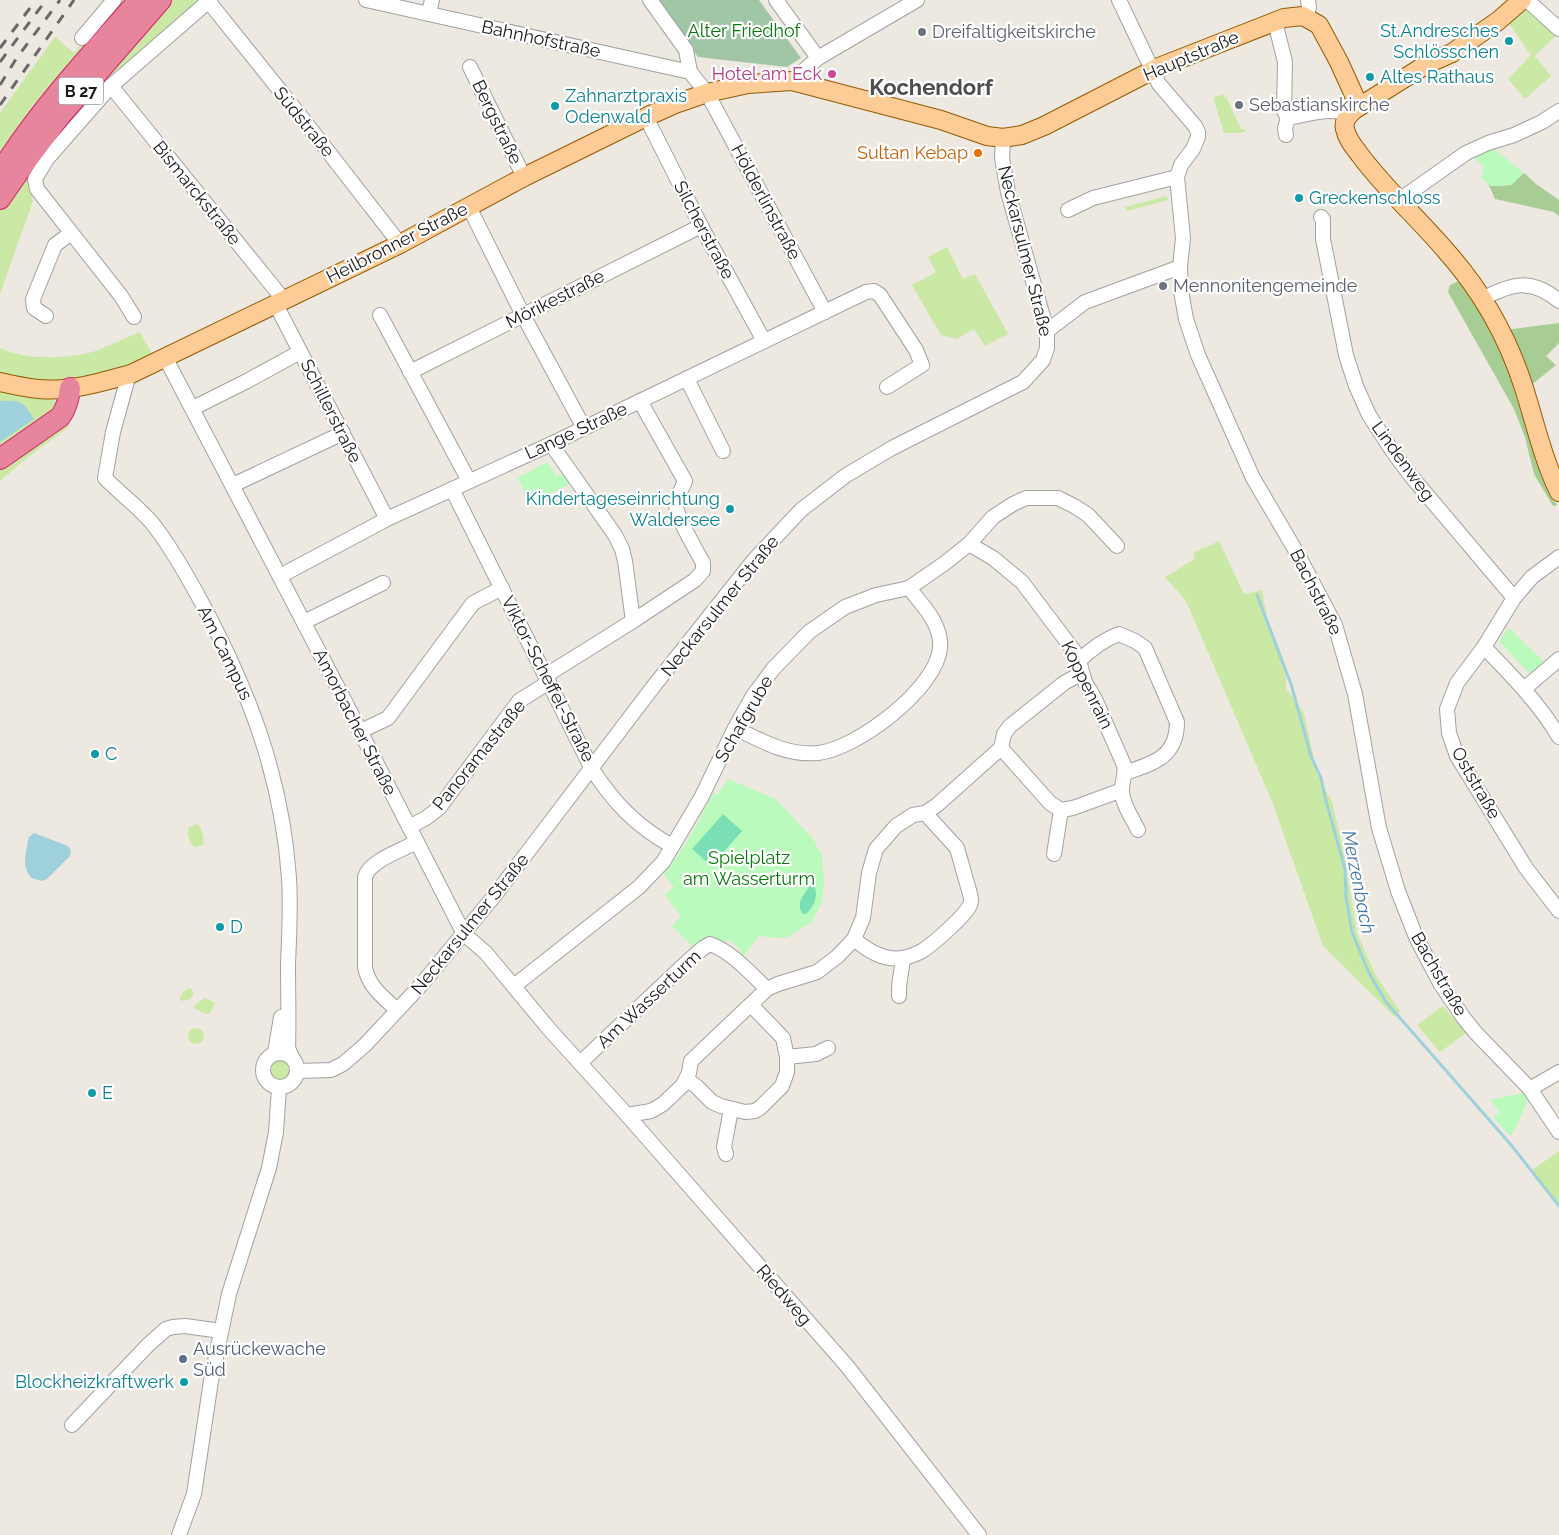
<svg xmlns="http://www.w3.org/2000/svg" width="1559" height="1535" font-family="Raleway,sans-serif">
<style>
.grass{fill:#c9e9a4}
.forest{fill:#a7cd94}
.cemetery{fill:#a1c6a5}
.park{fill:#bafabc}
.pitch{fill:#7bdfb4}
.water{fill:#9fd1dc}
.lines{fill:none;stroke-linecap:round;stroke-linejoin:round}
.stream{stroke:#9fd1dc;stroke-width:3}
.minor-casing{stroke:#a2a2a2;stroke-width:16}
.major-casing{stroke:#925b00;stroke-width:20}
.highway-casing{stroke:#d82068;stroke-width:22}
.minor{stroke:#fff;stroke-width:14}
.major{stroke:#fdcb95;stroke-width:18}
.highway{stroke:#e7859c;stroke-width:20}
.rail{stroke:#696969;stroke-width:3;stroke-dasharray:10 10;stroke-linecap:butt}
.worship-dot{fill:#6b7280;stroke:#fff;stroke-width:2}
.culture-dot{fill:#0f9aa8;stroke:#fff;stroke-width:2}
.hotel-dot{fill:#d1479c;stroke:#fff;stroke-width:2}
.food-dot{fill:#e8710a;stroke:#fff;stroke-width:2}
.service-dot{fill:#5c6f8a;stroke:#fff;stroke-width:2}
.labels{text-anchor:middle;stroke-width:4.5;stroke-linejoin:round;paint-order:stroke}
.shield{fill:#fff;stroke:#5f5f5f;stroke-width:1}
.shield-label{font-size:16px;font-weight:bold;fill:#1b1b1b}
.park-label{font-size:18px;fill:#09790d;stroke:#fff}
.culture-label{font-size:18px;fill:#0d838f;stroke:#fff;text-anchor:start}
.worship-label{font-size:18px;fill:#5b616d;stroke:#fff;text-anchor:start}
.street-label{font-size:18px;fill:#1b1b1b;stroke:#fff}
.hotel-label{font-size:18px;fill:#b23c85;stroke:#fff;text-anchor:end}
.food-label{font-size:18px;fill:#c56008;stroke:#fff;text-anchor:end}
.service-label{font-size:18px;fill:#4e5e75;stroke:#fff;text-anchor:start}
.water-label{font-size:19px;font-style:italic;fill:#4479a3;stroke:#fff}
.district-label{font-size:22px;font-weight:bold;fill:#4e4e4e;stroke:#fff}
</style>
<rect width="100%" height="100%" fill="#ede8e0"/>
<g class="grass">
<path d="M 121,0 L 201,0 L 79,112 L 28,177 L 33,201 L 0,294 L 0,113 L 55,37 L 74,53 Z"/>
<path d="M 1522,0 L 1559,33 L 1535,56 L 1551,76 L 1525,99 L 1508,79 L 1531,55 L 1504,16 Z"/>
<path d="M 1223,93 L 1224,98 L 1226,97 L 1241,129 L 1245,129 L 1246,131 L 1240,133 L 1224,133 L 1213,97 L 1222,95 Z"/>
<path d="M 1167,196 L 1168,200 L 1127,211 L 1125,207 Z"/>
<path d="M 947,247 L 963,279 L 975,274 L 1008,334 L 985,346 L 974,329 L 956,339 L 941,335 L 912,285 L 936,272 L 928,257 Z"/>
<path d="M 140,332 L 153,356 L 90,378 L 55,382 L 54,400 L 69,427 L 28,457 L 0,481 L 0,348 C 25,360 66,359 92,352 C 108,347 124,338 140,332 Z"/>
<path d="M 1219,541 L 1244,594 L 1262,590 L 1269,629 L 1286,669 L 1286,688 L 1304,713 L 1317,774 L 1332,802 L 1343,848 L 1357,933 L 1376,976 L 1400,1011 L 1395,1017 L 1323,946 L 1273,804 L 1186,601 L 1165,577 L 1195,559 L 1193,553 Z"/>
<path d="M 198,824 C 202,829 205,839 203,845 L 195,847 C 189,843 186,834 189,827 Z"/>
<path d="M 190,988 L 193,991 L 193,995 L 190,999 L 181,1001 L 179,998 L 183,992 Z"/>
<path d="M 205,998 L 215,1003 L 210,1013 L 206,1014 L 194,1008 L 196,1004 Z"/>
<path d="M 1443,1006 L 1466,1033 L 1440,1052 L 1417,1025 Z"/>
<circle cx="196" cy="1036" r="8"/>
<circle cx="281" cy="1070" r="10"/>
<path d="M 1559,1151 L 1559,1206 L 1531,1171 Z"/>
</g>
<g class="forest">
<path d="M 1524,173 L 1536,184 L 1559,200 L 1559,216 L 1554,212 L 1495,199 L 1488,183 L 1491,186 L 1511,185 Z"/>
<path d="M 1461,280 L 1498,338 L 1550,493 L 1557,505 L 1553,506 L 1534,474 L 1525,437 L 1514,409 L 1448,292 L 1450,285 Z"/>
<path d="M 1559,323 L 1559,343 L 1546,356 L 1556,365 L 1529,387 L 1506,330 Z"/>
</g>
<path class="cemetery" d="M 655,0 L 759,0 L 801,58 L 787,67 L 698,57 Z"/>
<g class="park">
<path d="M 1493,148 L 1524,173 L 1511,185 L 1491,186 L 1481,178 L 1484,167 L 1474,157 Z"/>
<path d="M 547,462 L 556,476 L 565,473 L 570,484 L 530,503 L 518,478 Z"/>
<path d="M 1509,628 L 1545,663 L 1532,676 L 1499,641 Z"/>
<path d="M 728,779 L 776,799 L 814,840 L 822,857 L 824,883 L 822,902 L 812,922 L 788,937 L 778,938 L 759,936 L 742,957 L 737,955 L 741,950 L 729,939 L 724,943 L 694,948 L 672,926 L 681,916 L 665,895 L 674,887 L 664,874 C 684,849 699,822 713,793 L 718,794 Z"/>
<path d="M 1529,1092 C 1525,1109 1520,1122 1510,1136 L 1493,1117 L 1500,1112 L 1490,1100 Z"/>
</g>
<g class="pitch">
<path d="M 723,814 L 742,831 L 711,866 L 692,849 Z"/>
<path d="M 810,885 L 815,887 C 818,898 814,906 806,914 L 803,914 C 795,903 804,895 810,885 Z"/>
</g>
<g class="water">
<path d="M 0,401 C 21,400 23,401 34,419 L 0,442 Z"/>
<path d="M 34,833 L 68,846 L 71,851 L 70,856 L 47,879 L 42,881 L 32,878 C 21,869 26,853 28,840 L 29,837 Z"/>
</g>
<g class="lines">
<path class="stream" d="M 1257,595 L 1291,684 L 1311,756 L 1321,778 L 1326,801 L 1345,869 L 1346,897 L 1352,932 L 1369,973 L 1386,1002 L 1512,1146 L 1559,1206"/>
<g class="minor-casing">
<g id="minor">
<path d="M 366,0 L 690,72 L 707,93 L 825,312"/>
<path d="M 650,0 L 686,50 L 690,72"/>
<path d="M 776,0 L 818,58"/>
<path d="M 1119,0 L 1159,84 L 1195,126 L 1198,132 L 1198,137 L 1193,149 L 1181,165 L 1177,177 L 1183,238 L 1180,267 L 1181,291 L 1186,319 L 1198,355 L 1253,478 L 1297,553 L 1335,625 L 1355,694 L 1379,828 L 1398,891 L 1416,937 L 1440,983 L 1463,1017 L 1475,1032 L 1530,1089 L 1559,1132"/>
<path d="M 1527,0 L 1559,29"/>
<path d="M 209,2 L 302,118 L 400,244"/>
<path d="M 429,13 L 432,0"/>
<path d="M 1306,17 L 1309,7 L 1308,0"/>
<path d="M 1275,22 L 1285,62 L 1284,111 L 1288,118"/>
<path d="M 82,38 L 114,0"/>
<path d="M 470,67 L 524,177"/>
<path d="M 792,81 L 818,58 L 917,0"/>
<path d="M 111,86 L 283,299"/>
<path d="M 646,117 L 701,226 L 764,341"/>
<path d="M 1288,118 C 1306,115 1331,106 1348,115"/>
<path d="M 1286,135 L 1285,128 L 1288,118"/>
<path d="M 1398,201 L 1466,153 L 1488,143 L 1514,135 L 1542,122 L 1559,111"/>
<path d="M 469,207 L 523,315 L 584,428"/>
<path d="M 1068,210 L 1093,198 L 1177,177"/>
<path d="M 1321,217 L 1323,219 L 1323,239 L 1346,355 L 1356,386 L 1369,415 L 1393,452 L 1411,476 L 1514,598"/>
<path d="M 1482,299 C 1512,283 1532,278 1559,301"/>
<path d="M 275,303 L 387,519"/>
<path d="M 380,315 L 469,481"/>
<path d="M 46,316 L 34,308 L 33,299 L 55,245 L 71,233"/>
<path d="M 134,317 L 121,296 L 37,189 L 35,179 L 47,159 L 111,86 L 210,0"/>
<path d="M 1047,331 L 1085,302 L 1180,267"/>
<path d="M 165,357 C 266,548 366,741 464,934 L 486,953 L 549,1029 L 627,1115 L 847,1366 L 979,1535"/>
<path d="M 410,372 L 701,226"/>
<path d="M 129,374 L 113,432 L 105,478 C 121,495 142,509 156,528 C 174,552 189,579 203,605 C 250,693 282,778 289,878 C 291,907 289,936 288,965 C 288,993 289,1021 288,1048 L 292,1057"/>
<path d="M 687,379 L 723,451"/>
<path d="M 193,408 L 247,381 L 300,352"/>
<path d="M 551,444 L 615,535 L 622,549 L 625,561 L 633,621"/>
<path d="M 233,485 L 343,433"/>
<path d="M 452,489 L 592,769 C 614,803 636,826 672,846"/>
<path d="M 969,544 L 993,558 L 1022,582 L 1074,651 L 1079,661 L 1085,682 L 1095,699 L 1124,765 C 1126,774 1122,781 1122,789 C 1121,803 1133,819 1138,830"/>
<path d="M 1559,557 L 1532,577 L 1514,598 L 1484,647 L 1457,683 L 1447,709 L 1449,733 L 1457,756 L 1526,868 L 1559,911"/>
<path d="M 280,576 L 387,519 L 551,444 L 866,292 L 874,291 L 880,295 L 916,350 L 922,365 L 887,387"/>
<path d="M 304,622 L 383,583"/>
<path d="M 1484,647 C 1511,675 1539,703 1559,737"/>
<path d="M 1079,661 C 1091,649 1103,640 1119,634 L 1135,641 L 1145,648 L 1177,722 C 1177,757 1154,763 1125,773"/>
<path d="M 545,676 L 633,621 L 695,580 L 703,571 L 703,563 C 697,551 674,514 676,502 C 676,499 683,487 685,481 L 640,401"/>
<path d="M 1524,689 L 1559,659"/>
<path d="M 735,728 C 762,741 787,756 818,753 C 857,749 937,688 940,648 C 942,624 923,606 909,588"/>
<path d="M 361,731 L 388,718 L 473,603 L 502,588"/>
<path d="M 1001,748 L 1050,803 L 1061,810 L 1073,808 L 1122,790"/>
<path d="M 409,827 L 426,818 L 439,808 L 519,701 L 549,682"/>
<path d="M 1054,854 L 1061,810"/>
<path d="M 854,939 C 868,951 884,961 903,958 C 909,957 916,954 922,951 C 933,944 965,916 970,905 C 972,901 971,898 970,894 L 957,848 L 925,813"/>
<path d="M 514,986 L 639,887 L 663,862 L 701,798 L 735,728 L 753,696 L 773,669 L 809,632 L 845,607 L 876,595 L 909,588 L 945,563 L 969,544 L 993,517 L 1013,504 L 1026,498 L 1058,498 L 1074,506 L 1088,515 L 1117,546"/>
<path d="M 899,996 C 898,983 902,971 903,958"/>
<path d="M 397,1010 C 383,997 368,986 365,967 L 365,877 C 369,861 402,850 417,842"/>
<circle cx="280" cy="1070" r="17"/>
<path d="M 275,1053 L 281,1017"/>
<path d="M 787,1057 L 816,1054 L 828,1048"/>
<path d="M 580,1063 L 687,962 L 703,948 L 710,944 C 732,952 750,973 767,989"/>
<path d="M 297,1071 L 331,1070 L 343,1064 L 365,1045 L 421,985 L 495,895 L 653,687 L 754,560 L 801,510 L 845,476 L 892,448 L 1023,382 L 1043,360 L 1047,348 L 1047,331 L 1008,192 L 1002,158 L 1003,138"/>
<path d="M 686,1079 L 696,1086 L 712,1102 L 721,1106 L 745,1112 L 755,1111 L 761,1107 L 782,1086 L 787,1072 L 787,1057 L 783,1038 L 751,1005"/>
<path d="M 1530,1089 L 1559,1072"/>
<path d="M 627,1115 L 651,1111 L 663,1104 L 683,1085 L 689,1073 L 691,1061 L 767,989 L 778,984 L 817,972 L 838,956 L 854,939 L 863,918 L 869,873 L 876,849 L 896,826 L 913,815 L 925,813 L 937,805 L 1001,748 L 1004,734 L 1010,726 L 1064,683 L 1082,673"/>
<path d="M 726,1154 L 724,1147 L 731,1109"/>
<path d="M 72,1425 L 148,1345 L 166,1329 L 173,1327 L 185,1326 L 221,1331"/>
<path d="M 179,1535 L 194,1494 L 211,1381 L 229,1294 L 269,1168 L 276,1132 L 279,1088"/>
</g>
</g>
<g class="major-casing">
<g id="major">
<path d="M 1522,0 L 1498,21 L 1452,53 L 1427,64 L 1354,110 C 1348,115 1343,121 1345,129 C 1347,139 1354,147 1360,155 C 1386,190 1418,218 1446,251 C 1481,290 1508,338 1524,388 C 1535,423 1543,459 1559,492"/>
<path d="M 0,382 C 13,385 26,388 39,389 C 69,392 102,382 131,374 L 400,244 L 524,177 L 646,117 L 675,104 L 707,93 L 748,84 L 792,81 L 941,120 L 987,136 L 1003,138 L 1022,135 L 1044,126 L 1159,67 L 1284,18 L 1303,16 L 1319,25 L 1339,62 L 1359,106"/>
</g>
</g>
<g class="highway-casing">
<g id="highway">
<path d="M 0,172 C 40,109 90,55 139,0"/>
<path d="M 0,199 L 27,160 L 60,116 L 161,0"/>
<path d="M 0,459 L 60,417 C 67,408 69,399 70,388"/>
</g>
</g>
<use href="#minor" class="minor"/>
<use href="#major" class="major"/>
<use href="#highway" class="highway"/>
<g class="rail">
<path d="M 0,48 L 36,0"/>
<path d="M 0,62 L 46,0"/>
<path d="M 0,85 L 16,59 L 60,0"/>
<path d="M 0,105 L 74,0"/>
</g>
</g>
<g class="worship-dot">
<circle cx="922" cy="32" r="5"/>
<circle cx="1239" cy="105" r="5"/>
<circle cx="1163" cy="286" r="5"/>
</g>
<g class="culture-dot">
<circle cx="1509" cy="41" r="5"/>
<circle cx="1370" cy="77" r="5"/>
<circle cx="555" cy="106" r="5"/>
<circle cx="1299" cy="198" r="5"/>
<circle cx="730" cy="509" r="5"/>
<circle cx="95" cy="754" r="5"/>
<circle cx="220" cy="927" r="5"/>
<circle cx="92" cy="1093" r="5"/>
<circle cx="184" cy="1382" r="5"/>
</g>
<circle class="hotel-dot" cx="832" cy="74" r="5"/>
<circle class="food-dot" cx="978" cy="153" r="5"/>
<circle class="service-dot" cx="183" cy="1359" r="5"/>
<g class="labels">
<rect class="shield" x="58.5" y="77.5" width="45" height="27" rx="4"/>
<g class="shield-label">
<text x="81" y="97">B 27</text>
</g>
<g class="park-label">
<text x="744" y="37">Alter Friedhof</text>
<text x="749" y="864">Spielplatz<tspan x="749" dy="21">am Wasserturm</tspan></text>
</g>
<g class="culture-label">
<text x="1499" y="37" text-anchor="end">St.Andresches<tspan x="1499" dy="21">Schlösschen</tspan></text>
<text x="1380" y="83">Altes Rathaus</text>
<text x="565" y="102">Zahnarztpraxis<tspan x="565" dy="21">Odenwald</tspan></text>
<text x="1309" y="204">Greckenschloss</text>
<text x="720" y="505" text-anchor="end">Kindertageseinrichtung<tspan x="720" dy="21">Waldersee</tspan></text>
<text x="105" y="760">C</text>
<text x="230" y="933">D</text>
<text x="102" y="1099">E</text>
<text x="174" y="1388" text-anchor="end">Blockheizkraftwerk</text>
</g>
<g class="worship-label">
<text x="932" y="38">Dreifaltigkeitskirche</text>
<text x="1249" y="111">Sebastianskirche</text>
<text x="1173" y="292">Mennonitengemeinde</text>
</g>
<g class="street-label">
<text transform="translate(541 39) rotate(12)" y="6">Bahnhofstraße</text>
<text transform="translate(1191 56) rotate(-23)" y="6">Hauptstraße</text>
<text transform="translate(304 122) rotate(51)" y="6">Südstraße</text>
<text transform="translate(497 122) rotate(64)" y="6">Bergstraße</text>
<text transform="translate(197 193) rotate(51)" y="6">Bismarckstraße</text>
<text transform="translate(766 202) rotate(62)" y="6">Hölderlinstraße</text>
<text transform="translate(704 230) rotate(62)" y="6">Silcherstraße</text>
<text transform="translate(397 243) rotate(-27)" y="6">Heilbronner Straße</text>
<text transform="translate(1025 251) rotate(76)" y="6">Neckarsulmer Straße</text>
<text transform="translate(555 299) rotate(-27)" y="6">Mörikestraße</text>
<text transform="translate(331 411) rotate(63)" y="6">Schillerstraße</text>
<text transform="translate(576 431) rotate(-25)" y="6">Lange Straße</text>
<text transform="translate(1403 461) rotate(54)" y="6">Lindenweg</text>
<text transform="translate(1316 592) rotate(63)" y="6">Bachstraße</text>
<text transform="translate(720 606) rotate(-51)" y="6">Neckarsulmer Straße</text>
<text transform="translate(225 653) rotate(64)" y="6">Am Campus</text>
<text transform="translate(548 679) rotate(63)" y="6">Viktor-Scheffel-Straße</text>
<text transform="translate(1087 685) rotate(64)" y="6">Koppenrain</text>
<text transform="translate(744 719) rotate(-60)" y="6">Schafgrube</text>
<text transform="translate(355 722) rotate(63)" y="6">Amorbacher Straße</text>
<text transform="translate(479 755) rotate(-51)" y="6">Panoramastraße</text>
<text transform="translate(1476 783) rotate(60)" y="6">Oststraße</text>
<text transform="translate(470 924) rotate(-51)" y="6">Neckarsulmer Straße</text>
<text transform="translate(1439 974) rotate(60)" y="6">Bachstraße</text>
<text transform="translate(649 999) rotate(-43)" y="6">Am Wasserturm</text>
<text transform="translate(784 1295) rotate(49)" y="6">Riedweg</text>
</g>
<g class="hotel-label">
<text x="822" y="80">Hotel am Eck</text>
</g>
<g class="food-label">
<text x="968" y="159">Sultan Kebap</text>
</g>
<g class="service-label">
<text x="193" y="1355">Ausrückewache<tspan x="193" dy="21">Süd</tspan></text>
</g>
<g class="water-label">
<text transform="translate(1359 882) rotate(79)" y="7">Merzenbach</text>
</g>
<g class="district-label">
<text x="931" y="95">Kochendorf</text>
</g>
</g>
</svg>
